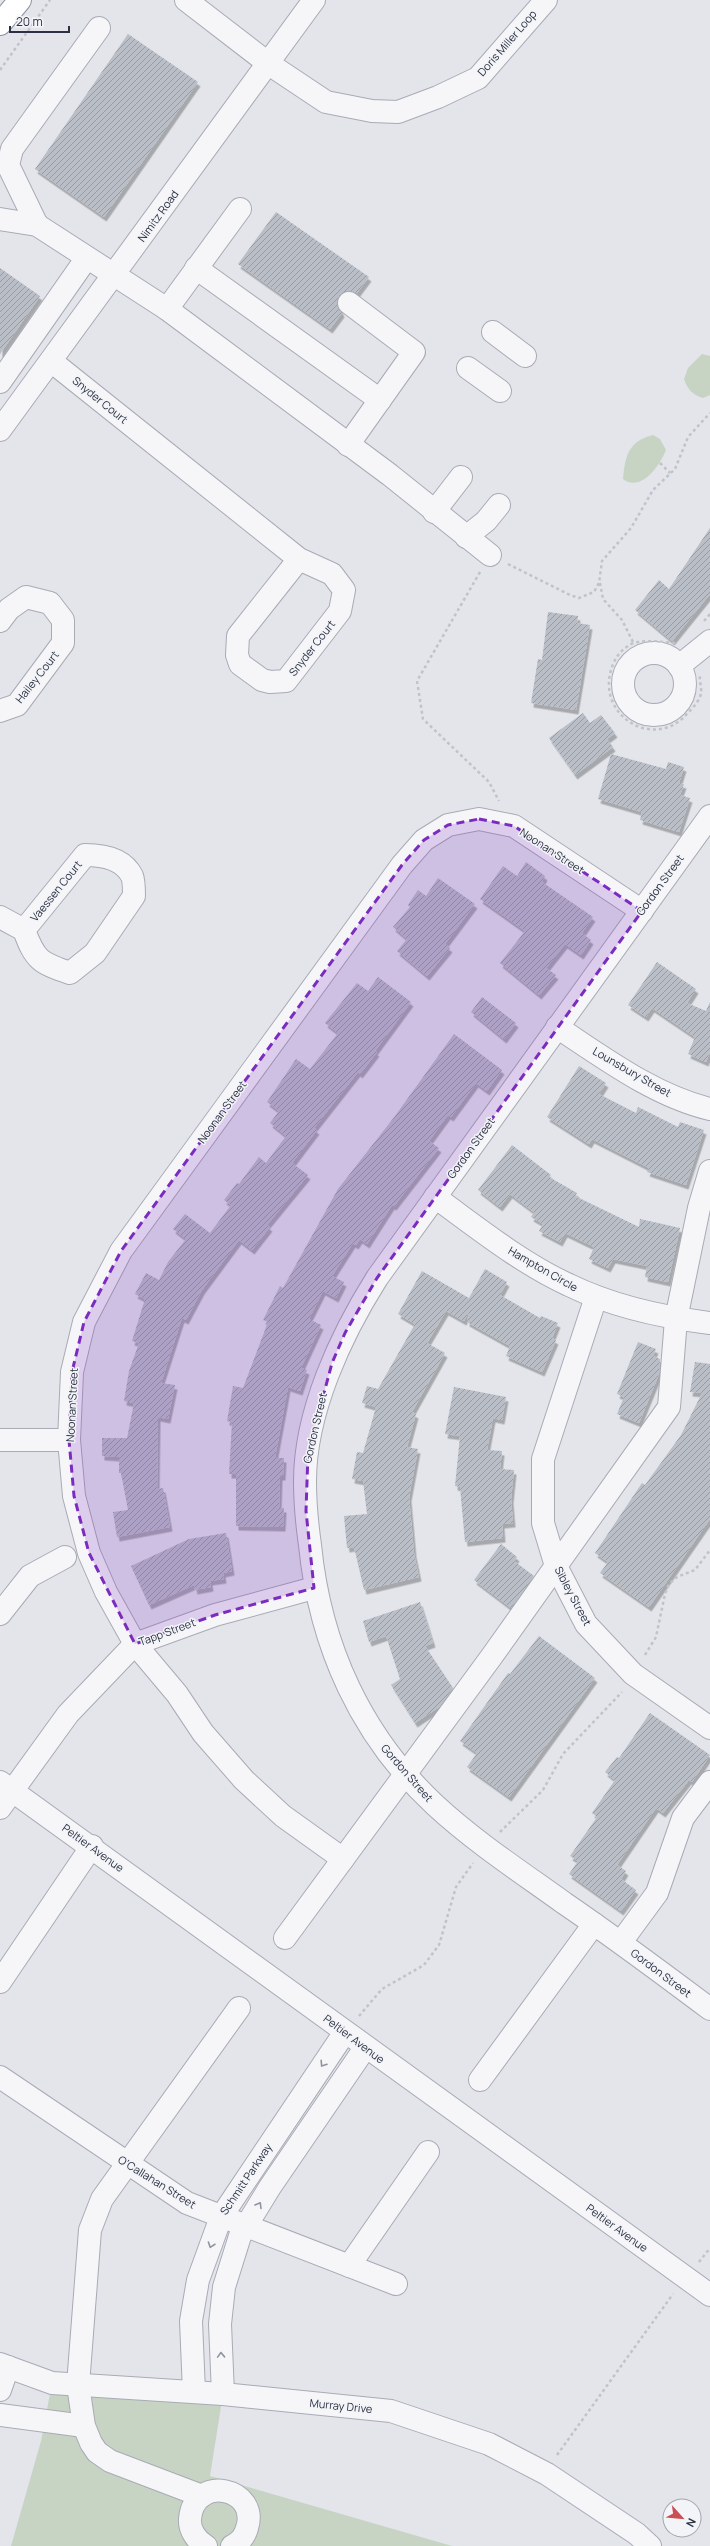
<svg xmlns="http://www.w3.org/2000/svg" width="710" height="2546" font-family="Manrope,sans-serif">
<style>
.park{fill:#c7d4c4}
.building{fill:url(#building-hatch);filter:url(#shadow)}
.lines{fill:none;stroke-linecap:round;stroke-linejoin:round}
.minor-casing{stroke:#a8abb5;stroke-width:24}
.highway-casing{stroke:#8b91a1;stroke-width:24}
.path{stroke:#c1c3c9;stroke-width:2.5;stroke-dasharray:3 3;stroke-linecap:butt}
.minor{stroke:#f6f6f9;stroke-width:22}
.highway{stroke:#fff;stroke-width:22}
.oneway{stroke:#90949e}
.marked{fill:#7b2cbf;fill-opacity:0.2;stroke:#7b2cbf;stroke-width:3;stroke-dasharray:8 5;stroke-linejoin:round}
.labels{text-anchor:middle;stroke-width:3;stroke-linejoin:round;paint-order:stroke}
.street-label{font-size:11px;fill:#2b3142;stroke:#f3f4f8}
</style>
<defs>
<pattern id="building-hatch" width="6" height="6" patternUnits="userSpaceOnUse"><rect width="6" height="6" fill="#babec7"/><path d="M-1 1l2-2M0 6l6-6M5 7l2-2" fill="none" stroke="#979ba3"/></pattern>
<filter id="shadow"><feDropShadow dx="2.5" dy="4.5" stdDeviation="0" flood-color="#0004"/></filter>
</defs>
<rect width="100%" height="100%" fill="#e3e5eb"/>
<g class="park">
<path d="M 702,354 L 710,356 L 710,395 L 703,398 C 693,395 687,389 684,379 L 688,368 Z"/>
<path d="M 653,435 L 660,439 L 666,450 C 660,465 641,493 623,479 C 625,455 629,441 653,435 Z"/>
<path d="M 52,2383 L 223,2394 L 210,2476 L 452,2546 L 11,2546 L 41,2441 Z"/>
</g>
<g class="building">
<path d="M 128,34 L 198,82 L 104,217 L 35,169 Z"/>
<path d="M 276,212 L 369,277 L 357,293 L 350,291 L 339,295 L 337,302 L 342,313 L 330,329 L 238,264 Z"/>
<path d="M 0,268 L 40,296 L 0,354 Z"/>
<path d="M 710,528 L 710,594 L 672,641 L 635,610 L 659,580 L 669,589 Z"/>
<path d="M 548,612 L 578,616 L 577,623 L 590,625 L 576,710 L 531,703 L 538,659 L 542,660 Z"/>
<path d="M 583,713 L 590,723 L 601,715 L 615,733 L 607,739 L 613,747 L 575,775 L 549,738 Z"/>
<path d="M 611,754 L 666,769 L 668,762 L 684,767 L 679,783 L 684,784 L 680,795 L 690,798 L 679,832 L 640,820 L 642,812 L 598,799 Z"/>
<path d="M 526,862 L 545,876 L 542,882 L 593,917 L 582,933 L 591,940 L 581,955 L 565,944 L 546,968 L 556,975 L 539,995 L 500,963 L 525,931 L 480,899 L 503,866 L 517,876 Z"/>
<path d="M 438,878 L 475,904 L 445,944 L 450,948 L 427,976 L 397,951 L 407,939 L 393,927 L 410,907 L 408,905 L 418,890 L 426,896 Z"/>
<path d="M 657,962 L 696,989 L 687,1003 L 706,1011 L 710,1002 L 710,1052 L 706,1062 L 688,1054 L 695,1037 L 652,1008 L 646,1017 L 628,1005 Z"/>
<path d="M 378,977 L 411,1002 L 375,1051 L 377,1052 L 360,1074 L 358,1072 L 314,1128 L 317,1130 L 292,1163 L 308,1175 L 267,1225 L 270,1227 L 252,1250 L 239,1240 L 202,1290 L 186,1320 L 182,1318 L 161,1383 L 175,1385 L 168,1419 L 158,1417 L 157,1489 L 163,1488 L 170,1527 L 117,1537 L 113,1512 L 128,1510 L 121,1473 L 119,1473 L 119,1457 L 102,1456 L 102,1438 L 127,1438 L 134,1403 L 124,1401 L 129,1371 L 139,1343 L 132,1341 L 145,1299 L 135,1294 L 146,1273 L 159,1280 L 168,1262 L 186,1239 L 173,1229 L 185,1214 L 210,1233 L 231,1205 L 224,1200 L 237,1183 L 239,1184 L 259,1157 L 266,1163 L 286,1136 L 270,1123 L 279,1111 L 267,1102 L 296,1059 L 310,1069 L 338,1033 L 325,1023 L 357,983 L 368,991 Z"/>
<path d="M 482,997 L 516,1023 L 504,1039 L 471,1012 Z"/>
<path d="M 454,1034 L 502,1070 L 487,1091 L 476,1083 L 451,1117 L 448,1115 L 429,1141 L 439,1148 L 394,1206 L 392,1205 L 367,1244 L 360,1239 L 356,1245 L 353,1243 L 332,1276 L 344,1282 L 336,1298 L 323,1291 L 309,1319 L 321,1325 L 301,1368 L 307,1370 L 300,1391 L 288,1387 L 275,1458 L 284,1458 L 283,1476 L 280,1476 L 279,1508 L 284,1508 L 283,1527 L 236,1526 L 236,1474 L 229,1474 L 232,1422 L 227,1421 L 233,1386 L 243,1388 L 268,1322 L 263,1320 L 280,1286 L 283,1288 L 338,1189 L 395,1116 Z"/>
<path d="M 579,1066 L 606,1083 L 599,1094 L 636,1113 L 638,1107 L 678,1127 L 680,1122 L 704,1130 L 686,1185 L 647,1172 L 649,1168 L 592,1139 L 589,1144 L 547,1117 Z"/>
<path d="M 512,1145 L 551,1175 L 549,1177 L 577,1193 L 575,1196 L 639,1227 L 640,1219 L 680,1228 L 668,1282 L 645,1277 L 647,1266 L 613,1259 L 608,1268 L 589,1259 L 594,1247 L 565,1233 L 560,1242 L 539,1231 L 543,1224 L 531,1217 L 534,1212 L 510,1194 L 500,1207 L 478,1190 Z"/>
<path d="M 485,1269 L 507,1282 L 500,1295 L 540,1318 L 541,1316 L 558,1323 L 552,1338 L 556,1340 L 542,1372 L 506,1356 L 510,1346 L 467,1322 L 469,1311 L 464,1321 L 446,1311 L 427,1343 L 445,1353 L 412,1412 L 416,1414 L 407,1447 L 418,1449 L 409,1497 L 414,1553 L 419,1577 L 364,1590 L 354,1547 L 347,1548 L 344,1516 L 367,1514 L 363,1481 L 352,1479 L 357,1452 L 363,1453 L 376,1407 L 362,1403 L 367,1386 L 378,1389 L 415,1324 L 398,1314 L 422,1271 L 469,1298 Z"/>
<path d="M 638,1342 L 656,1349 L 653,1356 L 660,1359 L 659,1374 L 639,1423 L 617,1414 L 624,1397 L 617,1394 Z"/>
<path d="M 695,1362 L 710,1364 L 710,1519 L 649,1607 L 600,1573 L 608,1562 L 595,1553 L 642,1483 L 645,1485 L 681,1435 L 702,1393 L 690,1392 Z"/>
<path d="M 454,1387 L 506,1397 L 502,1420 L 493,1418 L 487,1450 L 502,1451 L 500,1469 L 514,1470 L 511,1499 L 513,1523 L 502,1524 L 503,1538 L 465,1542 L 460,1487 L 455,1486 L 460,1436 L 445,1434 Z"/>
<path d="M 226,1533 L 232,1571 L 223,1573 L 224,1579 L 210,1581 L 211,1587 L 195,1590 L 194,1585 L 149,1605 L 131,1566 L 189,1539 Z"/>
<path d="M 501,1544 L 517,1557 L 514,1561 L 534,1576 L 511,1608 L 474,1580 Z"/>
<path d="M 420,1602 L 433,1643 L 425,1646 L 453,1688 L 439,1707 L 415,1723 L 391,1685 L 400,1679 L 386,1636 L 369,1642 L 363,1621 Z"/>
<path d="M 539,1636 L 595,1678 L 509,1797 L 467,1767 L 477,1753 L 460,1741 L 508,1673 L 510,1674 Z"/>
<path d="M 650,1713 L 710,1755 L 692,1782 L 689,1780 L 663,1813 L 656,1808 L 617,1865 L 626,1871 L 621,1879 L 636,1890 L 621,1911 L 569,1874 L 578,1861 L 570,1856 L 597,1817 L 592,1813 L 615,1780 L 605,1772 L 617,1757 L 619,1758 Z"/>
</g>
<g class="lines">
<g class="minor-casing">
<g id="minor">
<path d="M 186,0 L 269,64 L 326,102 L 372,111 L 398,112 L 438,97 L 478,78 L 546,0"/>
<path d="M 0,219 L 37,225 L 167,309 L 390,475 L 490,555"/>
<path d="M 37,225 L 8,165 L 12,149 L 99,28"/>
<path d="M 196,268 L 380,400"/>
<path d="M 167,309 L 240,209"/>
<path d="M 493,332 L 525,356"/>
<path d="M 51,361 L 299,559 L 332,574 L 344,590 L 340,611 L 286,681 L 270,682 L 262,680 L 240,664 L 237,655 L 238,636 L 299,559"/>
<path d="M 468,368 L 500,391"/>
<path d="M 0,382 L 86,259"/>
<path d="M 0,430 L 314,0"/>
<path d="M 348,445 L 414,352 L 349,303"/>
<path d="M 434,512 L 461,477"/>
<path d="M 466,537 L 486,521 L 499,505"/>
<path d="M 0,621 L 9,609 L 26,597 L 50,603 L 63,620 L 63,643 L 17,705 L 0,711"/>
<circle cx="654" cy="684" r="31"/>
<path d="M 679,666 L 710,641"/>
<path d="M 710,816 L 377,1278 C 341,1335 305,1412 305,1481 C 305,1502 307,1524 310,1545 C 320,1646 361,1736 435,1805 C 475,1842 521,1872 564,1903 C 614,1937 662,1973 710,2009"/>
<path d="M 0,917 L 24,930 C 35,960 40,963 70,973 L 95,953 L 134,896 C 134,890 134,881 132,876 C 123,858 102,855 85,855 L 24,930"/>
<path d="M 557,1027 C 604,1058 655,1096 710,1109"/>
<path d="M 435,1197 C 478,1228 521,1263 569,1285 C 614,1307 661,1317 710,1323"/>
<path d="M 596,1297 L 543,1459 L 543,1523 L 556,1566 L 586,1624 L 633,1674 L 710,1728"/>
<path d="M 0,1440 L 69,1440"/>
<path d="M 0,1614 L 30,1576 L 65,1557"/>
<path d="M 0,1782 L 710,2295"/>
<path d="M 0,1808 L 68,1714 L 135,1644 L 215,1615 L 314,1588"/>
<path d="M 343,1859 L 283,1816 L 244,1780 L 203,1733 L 177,1694 L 135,1644 L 106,1592 L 89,1553 L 74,1496 L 69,1440 L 72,1372 L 84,1322 L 121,1251 L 402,865 L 424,840 L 448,825 L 479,819 L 514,826 L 642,911"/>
<path d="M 285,1938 L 492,1656 L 669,1407 L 676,1319 L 699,1208 L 710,1171"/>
<path d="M 621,1942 L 657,1893 L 683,1818 L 710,1782"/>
<path d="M 0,1982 L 92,1846"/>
<path d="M 0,2077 L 187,2203 L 396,2284"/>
<path d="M 480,2080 L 594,1924"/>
<path d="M 349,2266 L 428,2152"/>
<path d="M 0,2364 L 52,2383 L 223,2394 L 391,2411 L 489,2444 L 547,2474 L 637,2534 L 650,2546"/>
<path d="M 0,2390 L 8,2367"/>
<path d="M 194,2392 L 191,2321 L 198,2280 L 221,2217 L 345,2032"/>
<path d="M 223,2394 L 220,2324 L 224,2287 L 240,2236 L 270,2187 L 365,2048"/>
<path d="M 0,2415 L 84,2426"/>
<path d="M 202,2496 L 110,2461 L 97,2452 L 91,2443 L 84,2426 L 78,2385 L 90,2230 L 102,2199 L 239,2008"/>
<path d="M 206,2546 C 197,2541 189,2530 190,2519 C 194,2473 260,2488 247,2528 C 245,2536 239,2543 232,2546"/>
</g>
</g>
<g class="highway-casing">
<path id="highway" d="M 0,24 L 20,0"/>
</g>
<g class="path">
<path d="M 0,70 L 50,0"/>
<path d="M 660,463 L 670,473"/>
<path d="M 508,564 L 570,595 L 579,598 L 594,592 L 599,583 L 602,561 L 631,528 L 653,490 L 675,469 L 688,437 L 710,413"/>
<path d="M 480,572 L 417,681 L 423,719 L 489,782 L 499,801"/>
<path d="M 600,583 L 603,599 L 622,620 L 634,644"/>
<path d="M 704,621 L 710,614"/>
<path d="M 675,643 C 663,642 650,640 638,642 C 629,643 619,652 615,660 C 590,710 648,750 683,718 C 688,713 697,704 700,697 C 703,689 699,683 700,676"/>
<path d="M 645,1655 L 656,1637 L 665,1594 L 669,1584 L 677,1577 L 695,1570 L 710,1550"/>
<path d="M 500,1832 L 543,1790 L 563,1754 L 622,1692"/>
<path d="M 359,2016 L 382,1989 L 424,1965 L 439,1945 L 456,1887 L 473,1863"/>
<path d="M 699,2262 L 710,2248"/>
<path d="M 557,2455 L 673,2294"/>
</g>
<use href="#minor" class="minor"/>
<use href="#highway" class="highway"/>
</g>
<defs><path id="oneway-chevron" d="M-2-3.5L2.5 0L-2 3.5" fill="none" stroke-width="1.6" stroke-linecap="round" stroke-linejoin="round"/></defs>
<g class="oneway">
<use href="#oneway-chevron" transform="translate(323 2064) rotate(123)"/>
<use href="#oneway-chevron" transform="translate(259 2205) rotate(-59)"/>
<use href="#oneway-chevron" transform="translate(211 2245) rotate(109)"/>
<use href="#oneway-chevron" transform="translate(221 2355) rotate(-92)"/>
</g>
<path class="marked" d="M 479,819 L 514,826 L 642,911 L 377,1278 L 345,1333 L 332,1363 L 308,1453 L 306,1511 L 314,1588 L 215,1615 L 135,1644 L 89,1553 L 74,1496 L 69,1440 L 72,1372 L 84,1322 L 121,1251 L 402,865 L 424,840 L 448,825 Z"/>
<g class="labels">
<g class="street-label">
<text transform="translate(507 43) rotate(-49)" y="4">Doris Miller Loop</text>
<text transform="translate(158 216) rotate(-54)" y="4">Nimitz Road</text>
<text transform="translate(100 400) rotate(39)" y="4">Snyder Court</text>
<text transform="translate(312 648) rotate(-52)" y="4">Snyder Court</text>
<text transform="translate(37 677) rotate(-52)" y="4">Hailey Court</text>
<text transform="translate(552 851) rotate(33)" y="4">Noonan Street</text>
<text transform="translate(660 885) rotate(-54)" y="4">Gordon Street</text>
<text transform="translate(56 891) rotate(-51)" y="4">Vaessen Court</text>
<text transform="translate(632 1072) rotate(30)" y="4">Lounsbury Street</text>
<text transform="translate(222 1112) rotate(-54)" y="4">Noonan Street</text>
<text transform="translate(471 1148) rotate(-54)" y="4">Gordon Street</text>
<text transform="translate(543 1269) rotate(30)" y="4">Hampton Circle</text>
<text transform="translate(72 1405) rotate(-87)" y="4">Noonan Street</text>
<text transform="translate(315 1428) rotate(-77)" y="4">Gordon Street</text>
<text transform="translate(573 1596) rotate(62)" y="4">Sibley Street</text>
<text transform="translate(167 1632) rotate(-20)" y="4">Tapp Street</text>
<text transform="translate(407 1773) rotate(49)" y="4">Gordon Street</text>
<text transform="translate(93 1848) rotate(36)" y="4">Peltier Avenue</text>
<text transform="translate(661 1973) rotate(37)" y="4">Gordon Street</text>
<text transform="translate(354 2039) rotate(37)" y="4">Peltier Avenue</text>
<text transform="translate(246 2179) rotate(-56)" y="4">Schmitt Parkway</text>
<text transform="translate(157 2182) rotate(32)" y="4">O’Callahan Street</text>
<text transform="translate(617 2228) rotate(36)" y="4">Peltier Avenue</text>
<text transform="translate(341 2406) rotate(6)" y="4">Murray Drive</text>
</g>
</g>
<g transform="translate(682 2518) rotate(117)"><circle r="19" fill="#f3f4f8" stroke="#a3a6af"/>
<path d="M0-3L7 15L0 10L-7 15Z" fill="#ca4e54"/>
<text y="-6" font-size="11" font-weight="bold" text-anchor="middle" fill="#2b3142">N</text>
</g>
<path d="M10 26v6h59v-6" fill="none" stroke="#2b3142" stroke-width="2"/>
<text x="16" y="26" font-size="12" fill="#2b3142" stroke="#f3f4f8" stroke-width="3" paint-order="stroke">20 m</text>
</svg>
